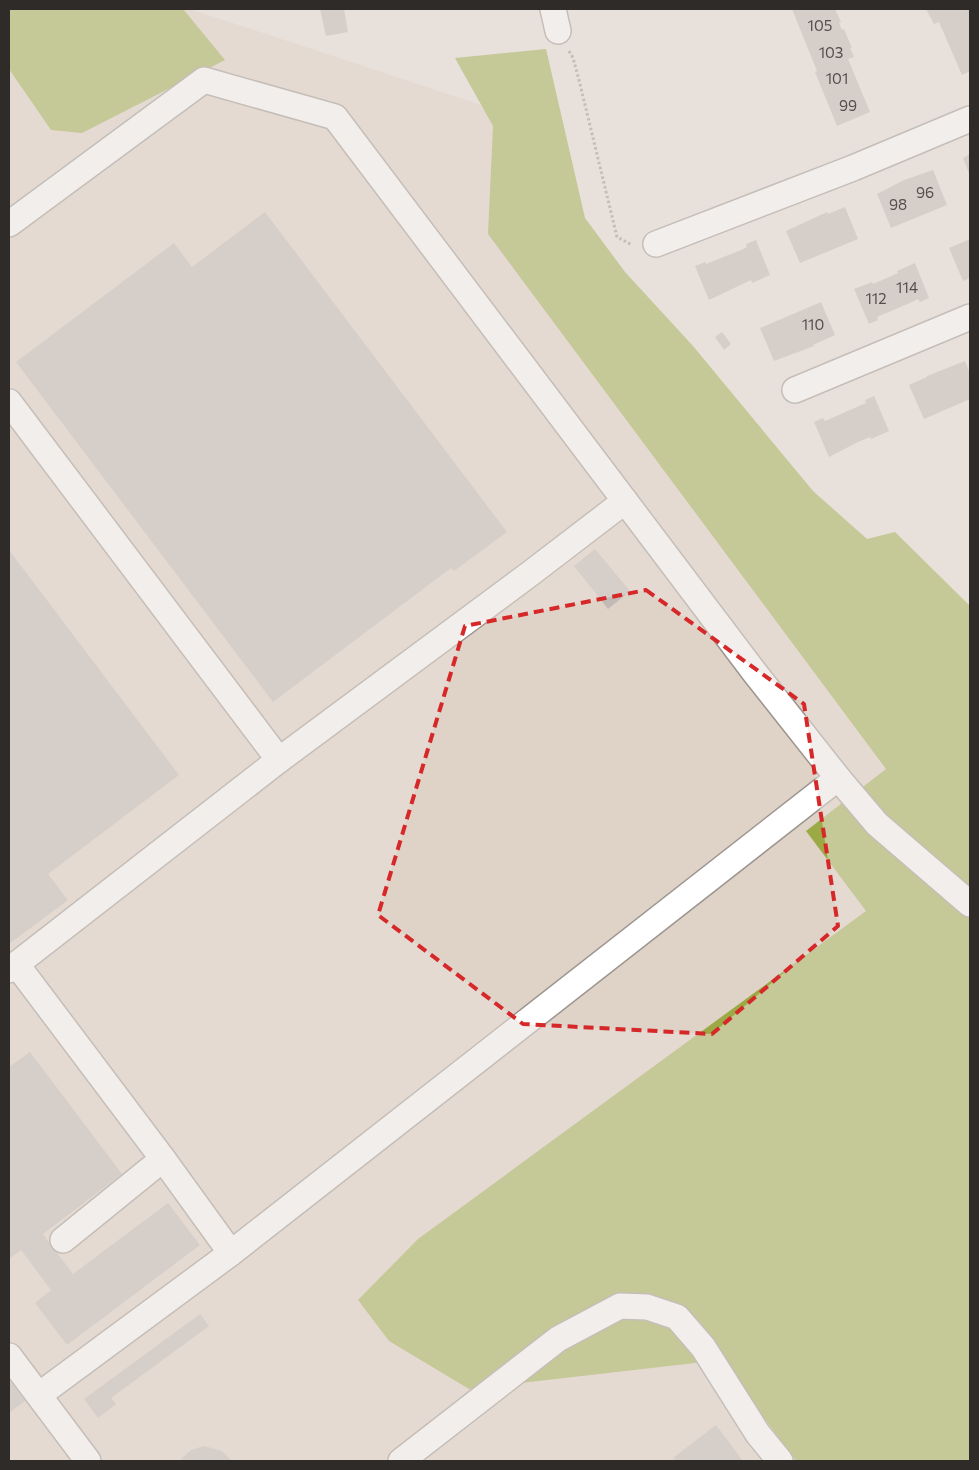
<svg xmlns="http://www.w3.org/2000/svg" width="979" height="1470" font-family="Commissioner,sans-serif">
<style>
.built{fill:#dfd2c7}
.forest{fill:#9caa46}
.building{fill:#c2bab4}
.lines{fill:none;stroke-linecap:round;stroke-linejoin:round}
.minor-casing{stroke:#9c958f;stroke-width:28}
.path{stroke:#9a9490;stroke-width:3;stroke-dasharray:2.5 2.5;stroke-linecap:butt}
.minor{stroke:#fff;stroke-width:25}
.marked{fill:none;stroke:#d62828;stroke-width:4;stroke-dasharray:10 6;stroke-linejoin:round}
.labels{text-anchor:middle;stroke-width:5;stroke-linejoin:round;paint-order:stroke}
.number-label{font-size:15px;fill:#534f4c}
</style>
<rect width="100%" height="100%" fill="#e8e0da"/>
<path class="built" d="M 9,9 L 190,9 L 487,107 L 970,731 L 970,1461 L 9,1461 Z"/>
<g class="forest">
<path d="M 9,9 L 183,9 L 225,60 L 82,133 L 51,130 L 9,69 Z"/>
<path d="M 546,49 L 585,218 L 625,272 L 693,346 L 813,491 L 867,539 L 895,532 L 970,606 L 970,1461 L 796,1461 L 721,1360 L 469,1389 L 389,1341 L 358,1300 L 418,1239 L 866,911 L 806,831 L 886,769 L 488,234 L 493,126 L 455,58 Z"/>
</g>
<g class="building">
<path d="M 320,9 L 344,9 L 348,32 L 326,36 Z"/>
<path d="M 792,9 L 835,9 L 841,22 L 839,23 L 842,30 L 844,29 L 852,48 L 850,48 L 854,57 L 848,59 L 870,112 L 837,126 L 815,72 L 817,71 Z"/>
<path d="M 926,9 L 970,9 L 970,71 L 962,75 L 939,22 L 934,24 Z"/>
<path d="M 970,154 L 970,176 L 963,158 Z"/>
<path d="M 933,170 L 947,205 L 891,228 L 877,194 L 904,180 Z"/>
<path d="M 845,207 L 858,239 L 800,263 L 786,231 L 827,212 L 828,214 Z"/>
<path d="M 265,212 L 507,532 L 454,571 L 451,568 L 273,702 L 16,362 L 174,243 L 192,267 Z"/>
<path d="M 970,239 L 970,278 L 963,281 L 949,248 Z"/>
<path d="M 756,240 L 770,275 L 752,283 L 751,280 L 709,300 L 695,266 L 705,262 L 706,264 L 741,250 L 747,247 L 746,244 Z"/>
<path d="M 915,263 L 929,298 L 920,302 L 918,299 L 912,302 L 877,317 L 878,320 L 869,324 L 854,289 L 872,282 L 873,284 L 898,273 L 897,271 Z"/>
<path d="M 821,302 L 835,335 L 813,345 L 814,346 L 774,361 L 760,328 Z"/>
<path d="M 722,332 L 731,344 L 724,350 L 715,337 Z"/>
<path d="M 965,361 L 970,373 L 970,399 L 924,419 L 909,385 L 927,377 L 927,376 Z"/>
<path d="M 874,396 L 889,431 L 871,439 L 870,437 L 858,442 L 829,457 L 814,422 L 823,418 L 825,421 L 859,406 L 866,403 L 865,400 Z"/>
<path d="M 595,549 L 630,591 L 608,609 L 574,566 Z"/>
<path d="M 9,550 L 179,775 L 48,874 L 68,900 L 9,944 Z"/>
<path d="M 30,1052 L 122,1174 L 43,1234 L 73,1274 L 168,1203 L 200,1245 L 67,1345 L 35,1303 L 51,1290 L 21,1250 L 9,1259 L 9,1067 Z"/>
<path d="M 200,1314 L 209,1326 L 111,1398 L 116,1404 L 98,1418 L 84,1399 Z"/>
<path d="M 9,1379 L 25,1401 L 9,1413 Z"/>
<path d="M 716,1425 L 743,1461 L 676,1461 L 673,1458 Z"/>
<path d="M 204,1446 L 222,1451 L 232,1461 L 179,1461 L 191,1450 Z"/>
</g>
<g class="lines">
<g class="minor-casing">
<g id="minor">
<path d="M 553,9 L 558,31"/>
<path d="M 9,224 L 204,80 L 335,117 L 625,501 L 531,573 L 279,760 L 9,970"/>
<path d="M 656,244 L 853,168 L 970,119"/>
<path d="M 795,390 L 970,317"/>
<path d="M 9,402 L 279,760"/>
<path d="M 838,778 L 877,824 L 970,904"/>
<path d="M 17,965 L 163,1159 L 63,1240"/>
<path d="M 163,1159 L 231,1253 L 838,778 L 755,673 L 625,501"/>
<path d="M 9,1356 L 88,1461"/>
<path d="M 39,1395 L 231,1253"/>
<path d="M 401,1461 L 558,1339 L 620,1306 L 647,1307 L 677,1317 L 703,1347 L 758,1434 L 780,1461"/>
</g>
</g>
<path class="path" d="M 569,51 L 573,58 L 579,80 L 617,237 L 632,245"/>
<use href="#minor" class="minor"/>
</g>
<path d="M0 0H979V1470H0ZM 646,590 L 804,704 L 838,926 L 712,1034 L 523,1024 L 378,915 L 465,626 Z" fill="#e8e0da" fill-opacity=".55" fill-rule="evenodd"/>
<path class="marked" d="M 646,590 L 804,704 L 838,926 L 712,1034 L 523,1024 L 378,915 L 465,626 Z"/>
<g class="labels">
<g class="number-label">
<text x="820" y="31">105</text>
<text x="831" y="58">103</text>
<text x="837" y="84">101</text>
<text x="848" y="111">99</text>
<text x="925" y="198">96</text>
<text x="898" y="210">98</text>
<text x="907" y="293">114</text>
<text x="876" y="304">112</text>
<text x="813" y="330">110</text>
</g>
</g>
<rect width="979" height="1470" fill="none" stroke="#2e2b29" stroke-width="20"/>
</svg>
